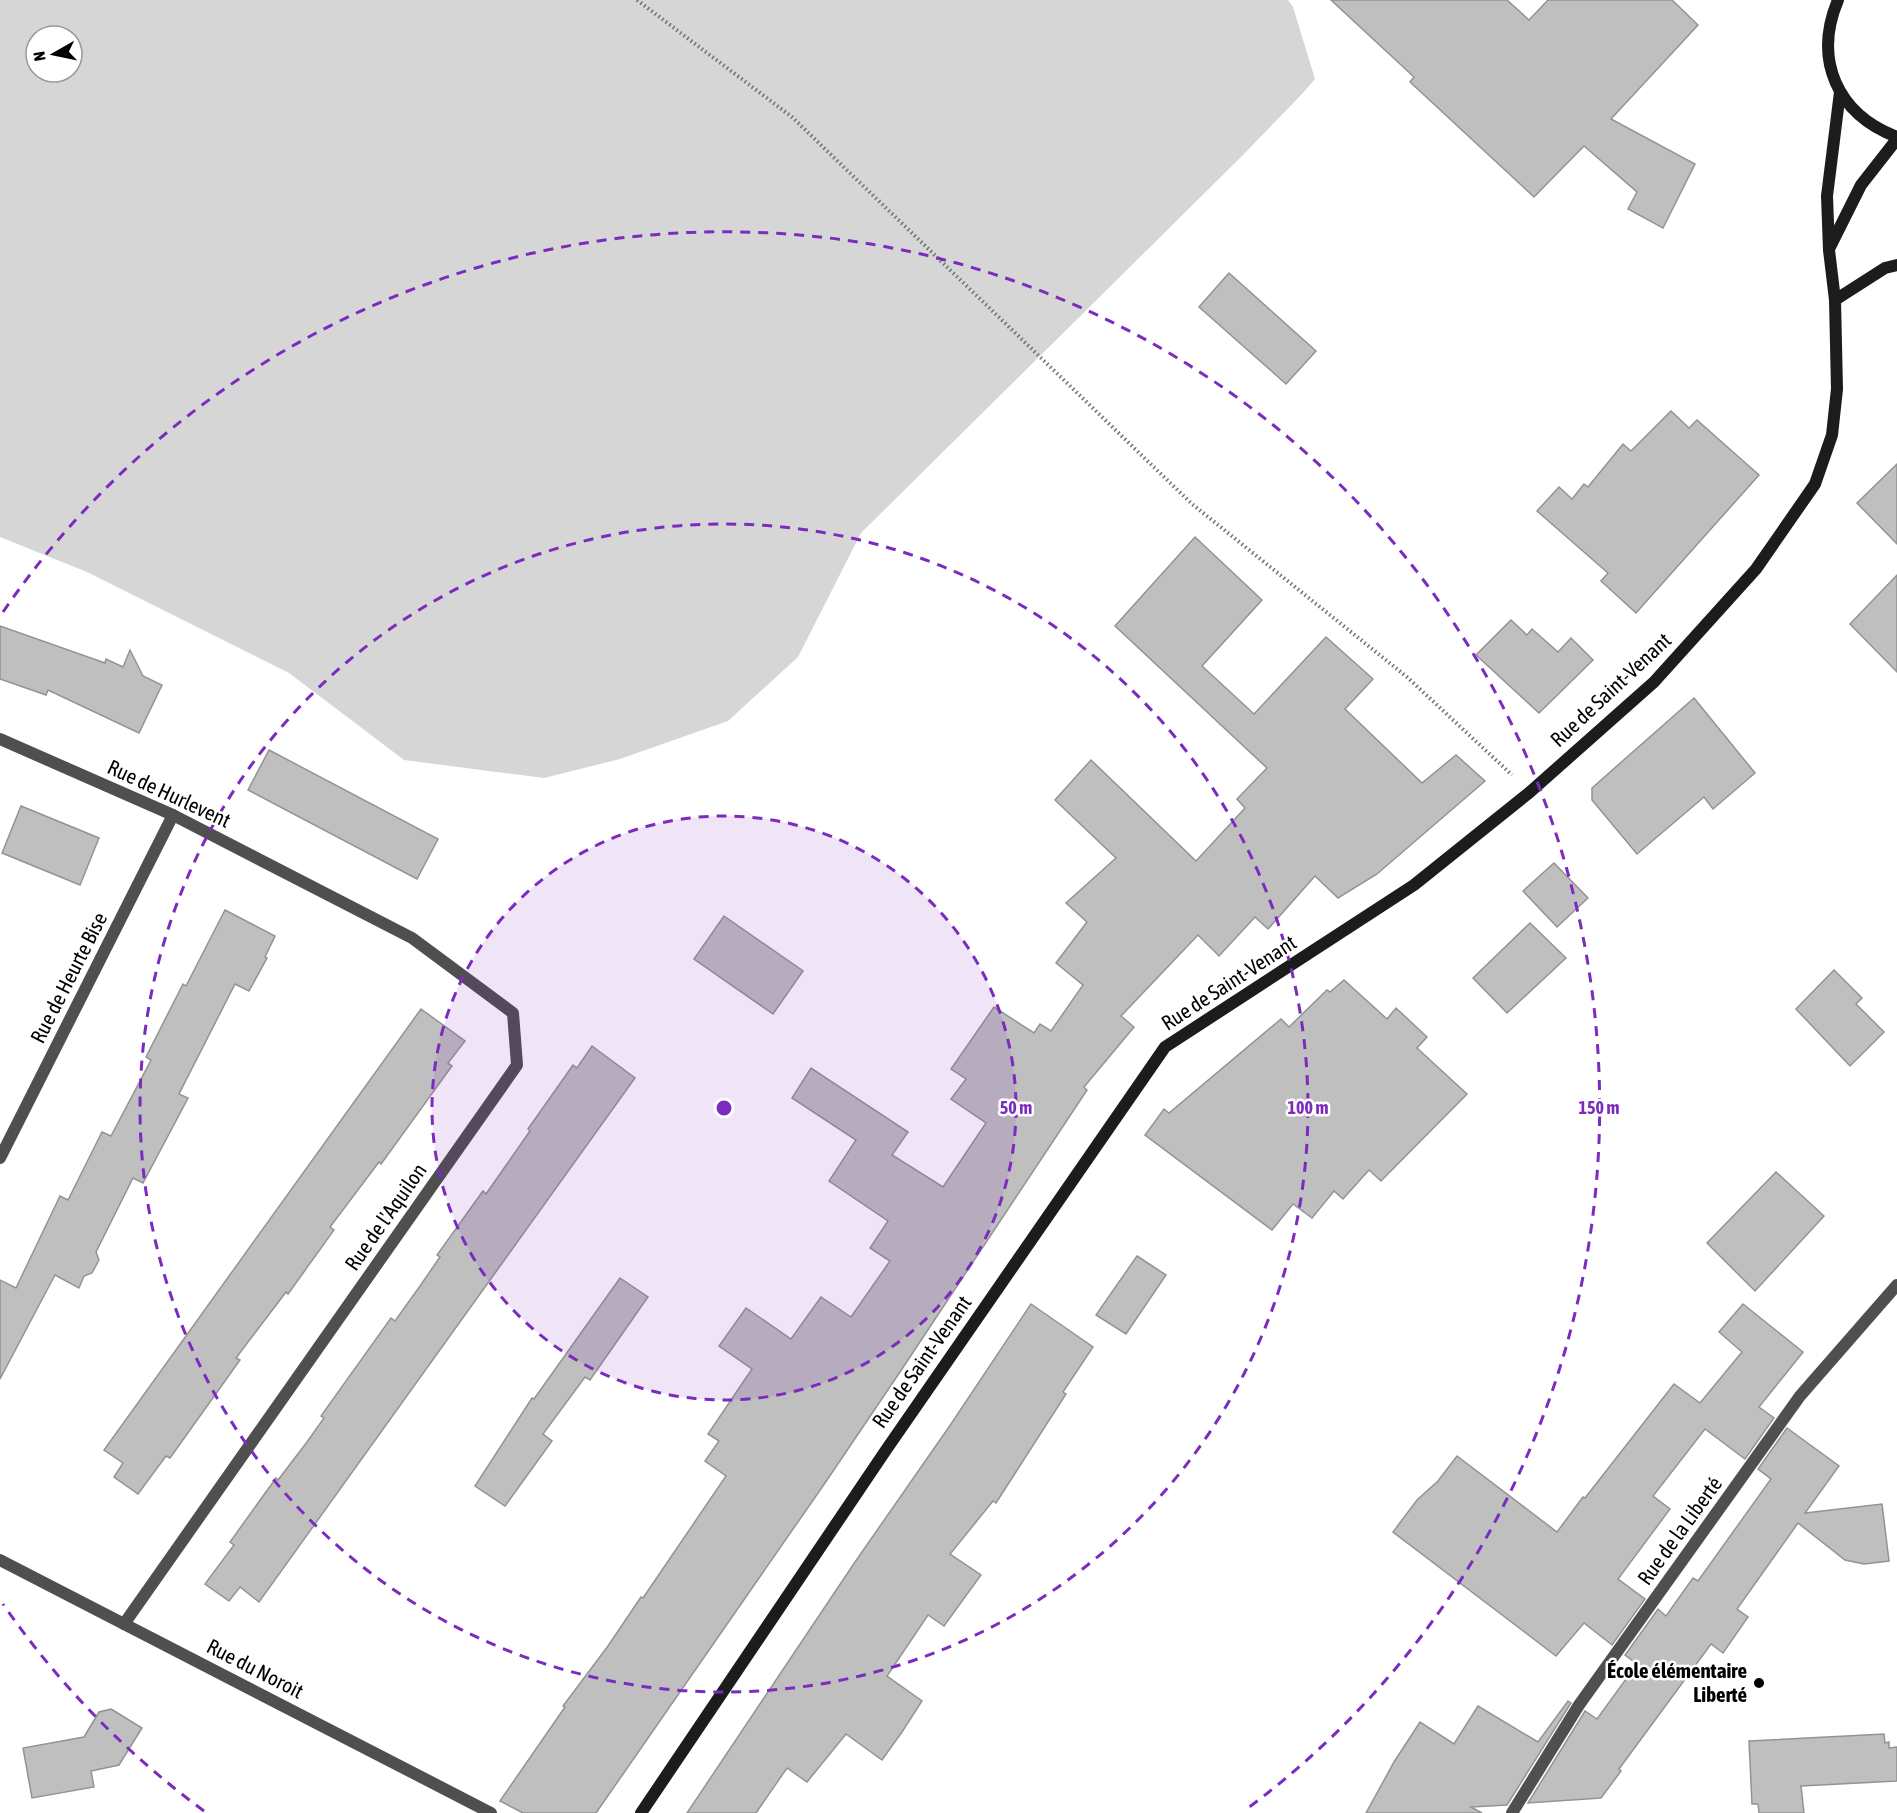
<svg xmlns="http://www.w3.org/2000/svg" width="1897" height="1813" font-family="'Asap Condensed',sans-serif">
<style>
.green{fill:#d6d6d6;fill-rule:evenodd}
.building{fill:#bfbfbf;stroke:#939393;stroke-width:1.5}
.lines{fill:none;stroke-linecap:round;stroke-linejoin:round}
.path{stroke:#717171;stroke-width:4;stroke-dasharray:1.5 3;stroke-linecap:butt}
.minor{stroke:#4f4f4f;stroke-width:12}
.secondary{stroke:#1c1c1c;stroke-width:12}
.ring{fill:none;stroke:#7b2cbf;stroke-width:3;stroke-dasharray:10 8}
.poi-dot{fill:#000;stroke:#fff;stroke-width:2}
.labels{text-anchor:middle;stroke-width:5;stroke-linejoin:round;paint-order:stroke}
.street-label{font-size:21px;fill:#000;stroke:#fff}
.poi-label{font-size:21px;font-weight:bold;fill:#000;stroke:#fff;text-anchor:end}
.centre{fill:#7b2cbf;stroke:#fff;stroke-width:3}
.ring-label{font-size:18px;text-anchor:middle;font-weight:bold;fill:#7b2cbf;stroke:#fff;stroke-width:5;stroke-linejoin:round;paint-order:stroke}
</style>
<rect width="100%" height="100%" fill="#fff"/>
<path class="green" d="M 0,0 L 1288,0 L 1293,7 L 1315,79 L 1302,94 L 1240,158 L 861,533 L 798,657 L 728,721 L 620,759 L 544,778 L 404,760 L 289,673 L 87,572 L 0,537 ZM 36,36 L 72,36 L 72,72 L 36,72 Z"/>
<g class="building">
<path d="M 1331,0 L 1507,0 L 1529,20 L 1548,0 L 1672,0 L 1698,25 L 1611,119 L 1695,164 L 1663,228 L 1628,209 L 1637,192 L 1584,146 L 1534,197 L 1410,82 L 1414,77 Z"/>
<path d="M 1229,273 L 1316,351 L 1286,384 L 1199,307 Z"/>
<path d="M 1671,411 L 1689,428 L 1697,420 L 1759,475 L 1636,613 L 1601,581 L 1608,573 L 1537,511 L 1559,487 L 1572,499 L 1584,484 L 1588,487 L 1623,444 L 1631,451 Z"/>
<path d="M 1897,464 L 1897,544 L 1857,503 Z"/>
<path d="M 1195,537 L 1262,600 L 1202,666 L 1254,714 L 1326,637 L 1373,679 L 1345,709 L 1422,783 L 1456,755 L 1485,781 L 1377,874 L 1338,898 L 1315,876 L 1268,929 L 1255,917 L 1219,956 L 1198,935 L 1121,1016 L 1134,1027 L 1084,1087 L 1087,1090 L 902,1369 L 825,1483 L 596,1813 L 523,1813 L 500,1801 L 565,1707 L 563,1706 L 608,1646 L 641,1597 L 643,1598 L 726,1476 L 705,1461 L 719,1441 L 708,1434 L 752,1369 L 719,1346 L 746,1308 L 791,1339 L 821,1297 L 851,1317 L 890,1261 L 870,1248 L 888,1221 L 829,1181 L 856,1140 L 792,1098 L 811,1068 L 908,1132 L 892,1155 L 943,1187 L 986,1123 L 951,1099 L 966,1079 L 951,1069 L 994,1007 L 1034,1033 L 1040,1024 L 1051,1031 L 1083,985 L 1056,963 L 1087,922 L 1066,903 L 1116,858 L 1055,800 L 1091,760 L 1196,861 L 1245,808 L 1237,799 L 1267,768 L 1115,626 Z"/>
<path d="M 1897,575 L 1897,672 L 1850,624 Z"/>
<path d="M 1511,620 L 1527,635 L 1532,629 L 1558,652 L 1571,638 L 1593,660 L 1539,713 L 1476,655 Z"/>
<path d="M 0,626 L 105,663 L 106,659 L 123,667 L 130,650 L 143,676 L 162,685 L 139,733 L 48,690 L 46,695 L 0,679 Z"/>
<path d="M 1694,698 L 1755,773 L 1713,809 L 1704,797 L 1637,854 L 1592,800 L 1592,788 Z"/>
<path d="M 269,750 L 438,839 L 417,879 L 248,790 Z"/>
<path d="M 21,806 L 99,838 L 80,885 L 2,853 Z"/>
<path d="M 1554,863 L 1588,898 L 1557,927 L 1523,891 Z"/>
<path d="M 225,910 L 275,936 L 265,957 L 267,958 L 249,991 L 235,984 L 179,1094 L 188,1098 L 143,1183 L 133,1178 L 96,1252 L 99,1260 L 92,1273 L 84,1276 L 79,1288 L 55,1275 L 0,1379 L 0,1280 L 16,1288 L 60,1196 L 68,1200 L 102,1132 L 111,1136 L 151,1060 L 146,1057 L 183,984 L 186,986 Z"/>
<path d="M 724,916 L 803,971 L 773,1014 L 694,959 Z"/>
<path d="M 1530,923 L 1566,958 L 1507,1013 L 1473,978 Z"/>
<path d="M 1834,970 L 1862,998 L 1856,1004 L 1884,1032 L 1850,1066 L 1796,1009 Z"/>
<path d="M 1344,980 L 1387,1019 L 1396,1008 L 1427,1037 L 1417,1048 L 1467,1094 L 1381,1181 L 1369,1170 L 1343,1199 L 1334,1191 L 1312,1218 L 1293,1204 L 1272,1230 L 1145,1135 L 1164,1109 L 1169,1113 L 1281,1019 L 1289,1027 L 1327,990 L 1330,992 Z"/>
<path d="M 421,1009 L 465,1041 L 448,1063 L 452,1066 L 381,1164 L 379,1162 L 330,1227 L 334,1230 L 288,1294 L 286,1292 L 236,1358 L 240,1360 L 170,1458 L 166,1456 L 138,1494 L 114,1477 L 123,1463 L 104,1450 Z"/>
<path d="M 592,1046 L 635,1078 L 259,1602 L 240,1587 L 229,1601 L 205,1584 L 234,1545 L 230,1542 L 276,1478 L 278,1480 L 307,1442 L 324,1418 L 321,1416 L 391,1318 L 395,1321 L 420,1286 L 440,1257 L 437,1255 L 483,1191 L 486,1194 L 530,1131 L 528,1129 L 573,1065 L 577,1068 Z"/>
<path d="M 1776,1172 L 1824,1216 L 1755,1291 L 1707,1243 Z"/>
<path d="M 1137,1256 L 1166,1275 L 1126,1334 L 1096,1315 Z"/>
<path d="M 620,1278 L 648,1297 L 590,1380 L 585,1377 L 543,1434 L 552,1441 L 505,1506 L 475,1486 L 532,1398 L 534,1399 Z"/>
<path d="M 1031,1304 L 1093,1347 L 1063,1392 L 1066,1394 L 996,1503 L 993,1501 L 950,1554 L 981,1575 L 944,1626 L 928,1615 L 887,1676 L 922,1701 L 902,1732 L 882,1760 L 846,1734 L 807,1782 L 787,1768 L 756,1813 L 687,1813 L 855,1562 L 951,1424 Z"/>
<path d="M 1743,1304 L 1803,1352 L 1759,1407 L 1774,1418 L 1745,1459 L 1705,1429 L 1653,1496 L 1670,1509 L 1618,1579 L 1645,1599 L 1612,1645 L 1584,1623 L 1556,1656 L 1393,1532 L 1417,1500 L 1438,1481 L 1457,1456 L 1557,1532 L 1583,1497 L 1585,1498 L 1674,1384 L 1700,1403 L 1742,1352 L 1719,1332 Z"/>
<path d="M 1787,1428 L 1839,1466 L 1805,1513 L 1882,1504 L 1889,1561 L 1864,1564 L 1845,1560 L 1798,1523 L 1737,1609 L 1748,1617 L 1723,1653 L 1711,1644 L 1619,1769 L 1621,1771 L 1601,1798 L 1528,1803 L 1585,1711 L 1597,1719 L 1637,1664 L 1625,1655 L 1658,1609 L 1666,1616 L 1693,1578 L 1698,1581 L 1771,1479 L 1758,1469 Z"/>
<path d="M 1568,1701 L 1571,1703 L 1507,1805 L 1471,1807 L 1482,1813 L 1366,1813 L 1394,1762 L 1420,1722 L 1454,1744 L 1478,1706 L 1538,1742 Z"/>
<path d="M 111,1709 L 142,1728 L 119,1765 L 91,1771 L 94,1787 L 32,1798 L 23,1748 L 84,1737 L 99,1712 Z"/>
<path d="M 1884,1734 L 1885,1743 L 1889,1742 L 1889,1748 L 1897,1747 L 1897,1781 L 1801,1786 L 1804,1813 L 1759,1813 L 1758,1804 L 1752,1804 L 1749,1741 Z"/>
</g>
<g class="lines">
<path class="path" d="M 637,0 L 792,117 L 1192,504 L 1407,677 L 1512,775"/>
<g class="minor">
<path d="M 0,739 L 173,815 L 412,938 L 513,1013 L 517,1065 L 124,1624"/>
<path d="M 0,1158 L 173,815"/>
<path d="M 0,1560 L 491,1813"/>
<path d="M 1512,1813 L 1579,1705 L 1800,1396 L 1897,1285"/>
</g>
<g class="secondary">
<path d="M 1838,0 C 1813,60 1837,114 1897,137"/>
<path d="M 1829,249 L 1861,185 L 1897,139"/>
<path d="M 1835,300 L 1885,268 L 1897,265"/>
<path d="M 641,1813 L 886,1450 L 1165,1047 L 1414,885 L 1530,792 L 1654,682 L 1756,569 L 1815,484 L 1832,435 L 1837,389 L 1835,300 L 1829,250 L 1827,196 L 1840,92"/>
</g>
</g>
<circle cx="724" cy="1108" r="292" fill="#7b2cbf" fill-opacity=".12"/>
<g class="ring">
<circle cx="724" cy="1108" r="292"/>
<circle cx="724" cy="1108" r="584"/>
<path d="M204 1811A875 875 0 0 1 3 1604M3 612A875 875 0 1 1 1244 1811"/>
</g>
<circle class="poi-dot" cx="1759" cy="1683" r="6"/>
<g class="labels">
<g class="street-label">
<text transform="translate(1611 690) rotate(-43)" y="7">Rue de Saint-Venant</text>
<text transform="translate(169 794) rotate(25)" y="7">Rue de Hurlevent</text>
<text transform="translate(69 978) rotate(-63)" y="7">Rue de Heurte Bise</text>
<text transform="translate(1229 983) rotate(-33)" y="7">Rue de Saint-Venant</text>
<text transform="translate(386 1217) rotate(-55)" y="7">Rue de l'Aquilon</text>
<text transform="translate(922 1362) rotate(-55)" y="7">Rue de Saint-Venant</text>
<text transform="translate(1680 1531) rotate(-54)" y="7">Rue de la Liberté</text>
<text transform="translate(255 1669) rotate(27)" y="7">Rue du Noroit</text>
</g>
<g class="poi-label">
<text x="1747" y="1678">École élémentaire<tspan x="1747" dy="24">Liberté</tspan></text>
</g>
</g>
<circle cx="724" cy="1108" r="9" class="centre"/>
<g class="ring-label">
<text x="1016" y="1114">50 m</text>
<text x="1308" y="1114">100 m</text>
<text x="1599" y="1114">150 m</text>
</g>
<g transform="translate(54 54) rotate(261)"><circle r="28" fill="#ffffff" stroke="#999999" stroke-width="1.5"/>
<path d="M0-4.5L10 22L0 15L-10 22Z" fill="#000000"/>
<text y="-9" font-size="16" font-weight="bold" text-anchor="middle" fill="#000000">N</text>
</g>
</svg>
